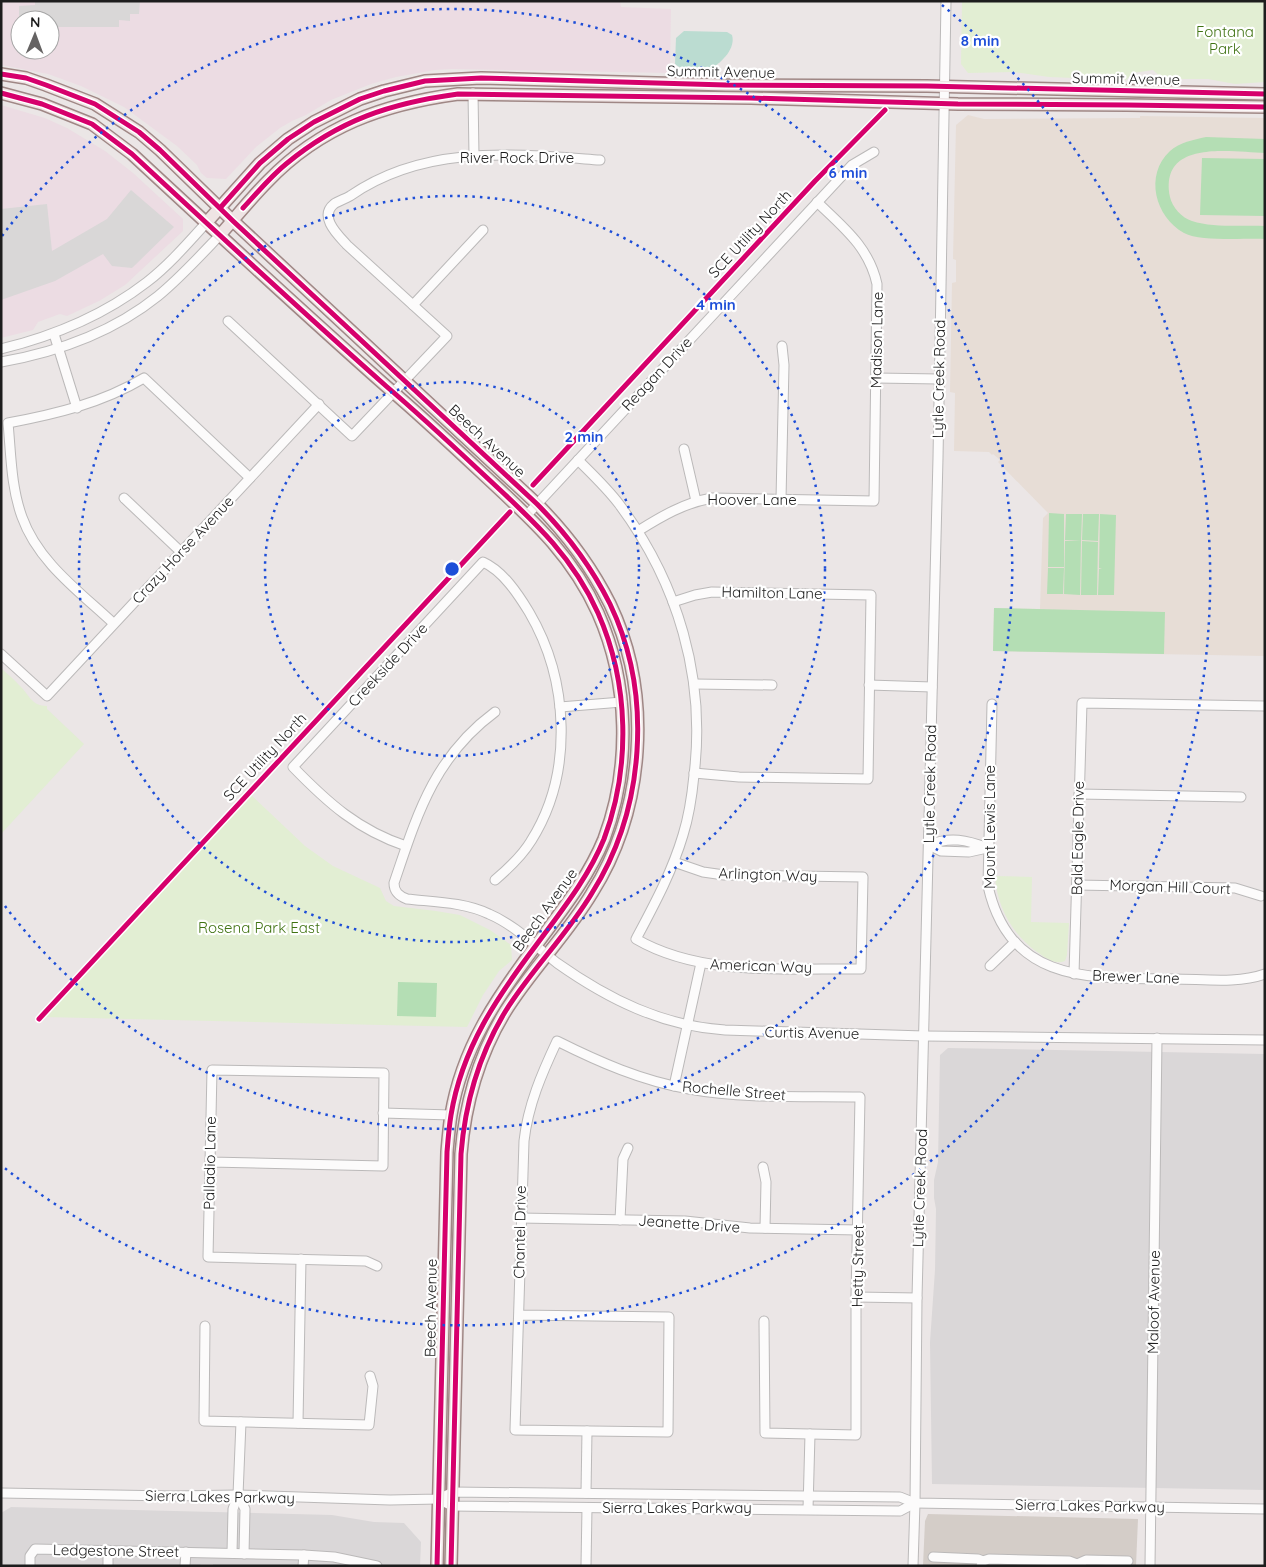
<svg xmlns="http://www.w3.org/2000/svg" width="1266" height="1567" font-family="Quicksand,sans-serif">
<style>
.residential{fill:#dad7d8}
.commercial{fill:#ecdce3;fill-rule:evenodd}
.education{fill:#e7ddd6}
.religious{fill:#d9d7d7}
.construction{fill:#d4cdc8}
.park{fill:#e2eed3}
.pitch{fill:#b4deb4}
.water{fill:#bbdcd1}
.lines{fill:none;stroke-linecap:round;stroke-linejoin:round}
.minor-casing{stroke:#bbb9b9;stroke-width:11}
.major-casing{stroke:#9f8785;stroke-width:14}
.minor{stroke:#fcfbfb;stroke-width:9}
.major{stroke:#efe4e4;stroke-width:11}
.cycleway-casing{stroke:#fff;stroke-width:8}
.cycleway{stroke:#d6006c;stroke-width:5}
.ring{fill:none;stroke:#1d4ed8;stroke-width:2.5;stroke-dasharray:2.5 5}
.labels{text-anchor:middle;stroke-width:4.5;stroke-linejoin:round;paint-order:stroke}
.park-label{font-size:15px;fill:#407313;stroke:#fff}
.street-label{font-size:15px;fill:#1d1d1d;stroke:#fff}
.centre{fill:#1d4ed8;stroke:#fff;stroke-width:2.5}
.ring-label{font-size:15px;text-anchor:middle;font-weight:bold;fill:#1d4ed8;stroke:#fff;stroke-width:4.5;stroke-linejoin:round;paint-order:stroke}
</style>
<rect width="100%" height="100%" fill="#ebe6e6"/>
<g class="residential">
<path d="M 948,1048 L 1265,1054 L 1265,1490 L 932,1484 L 930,1342 L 935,1270 L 936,1209 L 934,1198 L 934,1180 L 938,1162 L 940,1055 Z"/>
<path d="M 11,1507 L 332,1515 L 374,1522 L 404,1523 L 421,1542 L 420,1566 L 213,1566 L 213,1564 L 201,1564 L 199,1566 L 1,1566 L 1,1513 Z"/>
</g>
<g class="commercial">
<path d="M 1,1 L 620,1 L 621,7 L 671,9 L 670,73 L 452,69 L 435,70 L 396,77 L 371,84 L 331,100 L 306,115 L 292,121 L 280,128 L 256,147 L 226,179 L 207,178 L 201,173 L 197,165 L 177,146 L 124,107 L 81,86 L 48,74 L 1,65 ZM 20,20 L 50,20 L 50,50 L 20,50 Z"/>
<path d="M 1,105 L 45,118 L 67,128 L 105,151 L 133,173 L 183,219 L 183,231 L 125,285 L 99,301 L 67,316 L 60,314 L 38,322 L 33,330 L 1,338 Z"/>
</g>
<path class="education" d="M 968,115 L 984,119 L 1140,118 L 1140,116 L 1265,118 L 1265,656 L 993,651 L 994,608 L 1040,609 L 1043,518 L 1048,513 L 998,462 L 1000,460 L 993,454 L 992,455 L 989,452 L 954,451 L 955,393 L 950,392 L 952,283 L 956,282 L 956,260 L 953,259 L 956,125 Z"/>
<g class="religious">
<path d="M 35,1 L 140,1 L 139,14 L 130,14 L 130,21 L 119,20 L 119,27 L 50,27 L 50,20 L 20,20 L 19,22 L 19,6 L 35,5 Z"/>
<path d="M 131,190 L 174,227 L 132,268 L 112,266 L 103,254 L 55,281 L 1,300 L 1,209 L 47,204 L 52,251 L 107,219 Z"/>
</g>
<path class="construction" d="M 928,1514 L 1138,1519 L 1136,1566 L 923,1566 L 925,1521 Z"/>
<g class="park">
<path d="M 962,1 L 1265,1 L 1265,82 L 1235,84 L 1208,79 L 1163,79 L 1153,70 L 1133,73 L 1126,80 L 1049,77 L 1014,72 L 968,73 L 961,64 Z"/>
<path d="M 1,668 C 7,674 14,679 19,685 C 29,694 31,706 47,706 L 47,709 L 84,744 L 1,834 Z"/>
<path d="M 250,794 L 305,846 L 333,866 L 380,888 L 386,901 L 394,906 L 436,911 L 460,915 L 490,930 L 511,945 L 512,960 L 499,971 L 483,995 L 467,1027 L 44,1017 Z"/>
<path d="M 995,876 L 1032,877 L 1031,922 L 1069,923 L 1067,955 L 1065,961 C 1056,965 1047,959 1040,954 C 1013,936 997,908 995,876 Z"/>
</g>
<g class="pitch">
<path d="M 1206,137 L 1265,139 L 1265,153 C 1230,152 1159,139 1170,197 C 1172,207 1182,218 1192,221 C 1213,228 1243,225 1265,226 L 1265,239 C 1245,238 1201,242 1184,233 C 1155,217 1144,175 1170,151 C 1180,142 1193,140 1206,137 Z"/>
<path d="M 1202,158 L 1265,159 L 1265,216 L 1200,215 Z"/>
<path d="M 1049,513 L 1064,514 L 1064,567 L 1048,567 Z"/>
<path d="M 1066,514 L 1082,514 L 1081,541 L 1065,540 Z"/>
<path d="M 1083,514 L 1099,514 L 1098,541 L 1082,540 Z"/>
<path d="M 1100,514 L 1116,515 L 1114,595 L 1098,595 L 1099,569 L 1102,568 L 1099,568 Z"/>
<path d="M 1065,541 L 1081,541 L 1080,595 L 1064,594 Z"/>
<path d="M 1082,541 L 1098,542 L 1097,595 L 1081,595 Z"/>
<path d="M 1048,568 L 1064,568 L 1063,594 L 1047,594 Z"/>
<path d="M 994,608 L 1165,612 L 1164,654 L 993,651 Z"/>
<path d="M 398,982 L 437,983 L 436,1017 L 397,1016 Z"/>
</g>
<path class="water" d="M 684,31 L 727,32 L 732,35 C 736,48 722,62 712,68 L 708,69 L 679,67 L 675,64 L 676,38 Z"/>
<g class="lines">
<g class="minor-casing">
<g id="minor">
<path d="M 473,93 L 474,156"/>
<path d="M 413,305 L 483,230"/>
<path d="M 228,321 L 352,436 L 447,336 L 347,245 C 339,236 318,217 334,204 C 338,201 345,199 350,196 C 425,144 514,154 600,160"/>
<path d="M 54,334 L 77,408"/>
<path d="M 1,349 C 54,336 103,316 147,282 C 169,265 188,243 207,222"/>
<path d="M 1,362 C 58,352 112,333 158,296 C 180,278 200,256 220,235"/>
<path d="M 876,378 L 939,379"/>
<path d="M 684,449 L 696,501"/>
<path d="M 578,460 C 592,474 607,488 619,504 C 678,583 706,678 694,775 C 692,796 689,816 683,835 C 672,872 654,905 636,939 C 701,977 788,968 861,969 L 863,877 L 724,875 L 703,872 L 674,862"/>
<path d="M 124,498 L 181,552"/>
<path d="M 781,499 L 784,365 L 782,346"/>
<path d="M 527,515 L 852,165 L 874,152"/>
<path d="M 638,531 C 662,516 684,503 712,498 L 874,501 L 877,284 C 869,247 843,227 817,202"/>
<path d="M 673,602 L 695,595 L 712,592 L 871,595 L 868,779 L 739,777 L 694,773"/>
<path d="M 113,623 C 80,592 38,562 22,517 C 11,487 11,454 8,423 C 56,414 102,403 144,378 L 250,478"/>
<path d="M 1,654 L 47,696 L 319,404"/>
<path d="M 694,684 L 772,685"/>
<path d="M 869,685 L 932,687"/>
<path d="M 992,704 L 988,886 C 1010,985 1093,978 1174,979 C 1203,979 1237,984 1265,974"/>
<path d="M 560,707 L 622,702"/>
<path d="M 495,712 C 434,757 417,815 394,883 C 394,892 399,896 407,899 C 434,902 464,902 489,914 C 515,925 535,946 557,963 C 608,999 662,1026 725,1030 L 924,1036 L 1265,1040"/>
<path d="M 1079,794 L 1241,797"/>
<path d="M 929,845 C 950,836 967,840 988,848"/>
<path d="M 929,845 L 941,851 L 969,852 L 987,848"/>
<path d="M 406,846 C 358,830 328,803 293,767 L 483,562 C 503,571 518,594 529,612 C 569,680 574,773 531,841 C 522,856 509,868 495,880"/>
<path d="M 1077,885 L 1235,888 L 1261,896"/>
<path d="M 990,966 L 1015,942"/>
<path d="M 1074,974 L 1082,703 L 1265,706"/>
<path d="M 674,1086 L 701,963"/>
<path d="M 383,1113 L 451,1115"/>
<path d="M 210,1162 L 383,1166 L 384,1073 L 212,1070 L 208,1257 L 366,1261 L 377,1266"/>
<path d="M 763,1167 L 766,1182 L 765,1228"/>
<path d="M 520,1218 L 685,1221 L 750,1228 L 859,1230"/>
<path d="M 620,1220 L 623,1159 L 628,1148"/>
<path d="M 856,1297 L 917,1298"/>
<path d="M 519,1315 L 669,1317 L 668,1432 L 515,1430 L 524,1141 C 528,1105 542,1073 557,1041 C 599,1062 642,1081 689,1089 C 745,1099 804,1096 860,1097 L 856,1297 L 856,1435 L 765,1433 L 764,1321"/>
<path d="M 205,1326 L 204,1421 L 369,1425 L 373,1386 L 370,1376"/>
<path d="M 298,1423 L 301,1259"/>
<path d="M 1,1493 L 171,1496 L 238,1495 L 390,1500 L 438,1499 L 453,1492 L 900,1497 L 915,1503 L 1265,1509"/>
<path d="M 586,1493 L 587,1431"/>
<path d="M 238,1495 L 245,1509 L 244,1554"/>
<path d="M 438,1499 L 452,1506 L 900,1511 L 915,1503"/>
<path d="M 808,1509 L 810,1434"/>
<path d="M 232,1553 L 233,1509 L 238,1495 L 241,1422"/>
<path d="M 933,1557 L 978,1559 L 983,1561"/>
<path d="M 1077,1564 L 1086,1560 L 1128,1561"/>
<path d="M 30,1566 L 30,1556 L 35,1549 L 304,1555 L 334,1557 L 377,1566"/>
<path d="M 108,1566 L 108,1550"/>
<path d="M 185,1566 L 186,1552"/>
<path d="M 303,1566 L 304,1555"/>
<path d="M 586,1566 L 587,1508"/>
<path d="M 913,1566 L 915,1503 L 917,1298 L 938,458 L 946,1"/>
<path d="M 981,1566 L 983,1561 L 989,1559 L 1069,1561 L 1077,1564 L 1078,1566"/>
<path d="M 1150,1566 L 1157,1038"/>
</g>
</g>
<g class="major-casing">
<g id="major">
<path d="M 1,74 L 26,78 L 46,85 L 95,104 L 139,132 L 160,150 L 233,221 L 537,504 C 567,534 591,566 610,604 C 653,694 645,809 592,893 C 567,935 531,970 505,1012 C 479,1055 465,1104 461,1154 L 451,1566"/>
<path d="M 1,93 L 42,104 L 92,124 L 132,154 C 216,232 300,310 386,386 C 419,414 451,444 483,474 C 530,518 571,553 598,613 C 629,683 631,767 604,839 C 588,878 562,910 537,944 C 497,997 462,1048 451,1115 C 449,1127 448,1140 447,1152 L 437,1566"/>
<path d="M 207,222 L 260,163 L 288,139 L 314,122 L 360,99 L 384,91 L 425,81 L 481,78 L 726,85 L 927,86 L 1265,94"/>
<path d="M 220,235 C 236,217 251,198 268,181 C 321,126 384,104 458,94 L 751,98 L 958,104 L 1127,105 L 1265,107"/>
</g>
</g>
<use href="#minor" class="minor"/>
<use href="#major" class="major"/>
<g class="cycleway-casing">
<g id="cycleway">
<path d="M 1,74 L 26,78 L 46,85 L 95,104 L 139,132 L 160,150 L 233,221 L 537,504 C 567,534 591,566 610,604 C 653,694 645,809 592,893 C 567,935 531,970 505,1012 C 479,1055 465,1104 461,1154 L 451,1566"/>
<path d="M 1,93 L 42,104 L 92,124 L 132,154 C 216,232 300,310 386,386 C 419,414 451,444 483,474 C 530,518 571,553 598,613 C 629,683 631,767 604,839 C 588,878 562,910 537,944 C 497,997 462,1048 451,1115 C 449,1127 448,1140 447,1152 L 437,1566"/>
<path d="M 220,208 L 260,163 L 288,139 L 314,122 L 360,99 L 384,91 L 425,81 L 481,78 L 726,85 L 927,86 L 1265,94"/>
<path d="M 243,208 C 257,193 270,177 286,164 C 339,120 391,103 458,94 L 751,98 L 958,104 L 1127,105 L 1265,107"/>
<path d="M 533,485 L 815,181 L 885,110"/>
<path d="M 39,1019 L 510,512"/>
</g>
</g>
<use href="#cycleway" class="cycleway"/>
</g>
<g class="ring">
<circle cx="452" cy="569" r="187"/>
<circle cx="452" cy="569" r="373"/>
<path d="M2 236A560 560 0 1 1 2 902"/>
<path d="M942 5A747 747 0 0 1 2 1166"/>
</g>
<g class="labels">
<g class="park-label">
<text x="1225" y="37">Fontana<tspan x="1225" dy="17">Park</tspan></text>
<text x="259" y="933">Rosena Park East</text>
</g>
<g class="street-label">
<text transform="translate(721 72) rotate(1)" y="5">Summit Avenue</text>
<text transform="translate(1126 79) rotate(1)" y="5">Summit Avenue</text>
<text x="517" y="163">River Rock Drive</text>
<text transform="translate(750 234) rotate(-47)" y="5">SCE Utility North</text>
<text transform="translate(877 340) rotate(-89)" y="5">Madison Lane</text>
<text transform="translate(657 374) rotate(-47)" y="5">Reagan Drive</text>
<text transform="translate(939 379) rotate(-89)" y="5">Lytle Creek Road</text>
<text transform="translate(487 441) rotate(43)" y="5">Beech Avenue</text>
<text x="752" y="505">Hoover Lane</text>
<text transform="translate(183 550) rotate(-47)" y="5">Crazy Horse Avenue</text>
<text transform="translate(772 593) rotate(1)" y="5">Hamilton Lane</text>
<text transform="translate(388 665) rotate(-47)" y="5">Creekside Drive</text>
<text transform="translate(265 757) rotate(-47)" y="5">SCE Utility North</text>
<text transform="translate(930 784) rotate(-89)" y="5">Lytle Creek Road</text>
<text transform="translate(990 827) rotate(-90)" y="5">Mount Lewis Lane</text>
<text transform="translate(1078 838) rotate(-89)" y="5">Bald Eagle Drive</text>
<text transform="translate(768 875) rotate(2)" y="5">Arlington Way</text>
<text transform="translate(1170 887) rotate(2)" y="5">Morgan Hill Court</text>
<text transform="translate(545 910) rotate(-54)" y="5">Beech Avenue</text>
<text transform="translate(761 966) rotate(2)" y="5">American Way</text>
<text transform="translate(1136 977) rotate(2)" y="5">Brewer Lane</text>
<text transform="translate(812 1033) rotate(1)" y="5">Curtis Avenue</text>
<text transform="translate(734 1091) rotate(5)" y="5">Rochelle Street</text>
<text transform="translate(210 1163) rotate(-89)" y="5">Palladio Lane</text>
<text transform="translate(920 1188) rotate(-88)" y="5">Lytle Creek Road</text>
<text transform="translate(689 1224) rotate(4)" y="5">Jeanette Drive</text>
<text transform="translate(520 1232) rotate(-89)" y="5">Chantel Drive</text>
<text transform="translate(858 1266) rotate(-89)" y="5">Hetty Street</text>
<text transform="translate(1154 1302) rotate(-89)" y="5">Maloof Avenue</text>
<text transform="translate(431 1308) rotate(-89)" y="5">Beech Avenue</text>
<text transform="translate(220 1497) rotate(1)" y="5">Sierra Lakes Parkway</text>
<text transform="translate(1090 1506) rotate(1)" y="5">Sierra Lakes Parkway</text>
<text x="677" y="1513">Sierra Lakes Parkway</text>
<text transform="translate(116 1551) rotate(1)" y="5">Ledgestone Street</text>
</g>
</g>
<circle cx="452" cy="569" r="8" class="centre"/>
<g class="ring-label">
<text x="980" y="46">8 min</text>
<text x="848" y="178">6 min</text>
<text x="716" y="310">4 min</text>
<text x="584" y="442">2 min</text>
</g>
<rect width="1266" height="1567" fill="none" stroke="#1d1d1d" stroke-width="5"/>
<g transform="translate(35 35) rotate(1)"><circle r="24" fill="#ffffff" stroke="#a5a5a5"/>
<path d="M0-4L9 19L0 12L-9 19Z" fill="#656363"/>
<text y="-8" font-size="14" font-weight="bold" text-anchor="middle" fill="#1d1d1d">N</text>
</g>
</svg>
